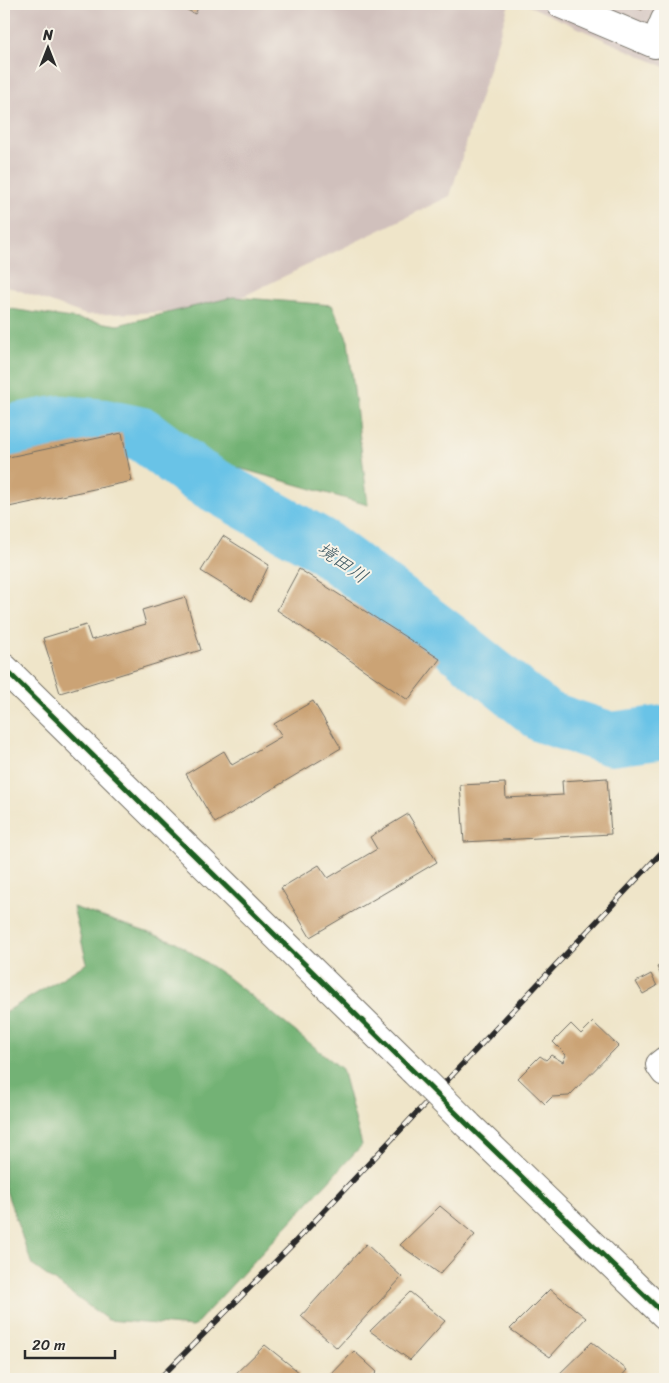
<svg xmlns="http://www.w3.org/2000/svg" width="669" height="1383" font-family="Sriracha,'Klee One',sans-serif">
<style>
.industrial{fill:#d0c0bc}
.forest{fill:#73b274;stroke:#4f6e50}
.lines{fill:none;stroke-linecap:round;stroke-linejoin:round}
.river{stroke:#69c3e7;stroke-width:54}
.building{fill:#cba374}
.minor-casing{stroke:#706c62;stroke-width:30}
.minor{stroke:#fff;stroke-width:28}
.rail-casing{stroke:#2b2b2b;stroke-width:5.5}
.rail{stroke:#f7f3e8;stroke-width:4;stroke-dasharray:11;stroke-linecap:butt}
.minor-bridge-casing{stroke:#706c62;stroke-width:30;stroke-linecap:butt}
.minor-bridge{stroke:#fff;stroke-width:28}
.cycleway-casing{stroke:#f7f3e8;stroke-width:8}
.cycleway{stroke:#1b5e20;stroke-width:5}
.labels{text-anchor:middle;stroke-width:4;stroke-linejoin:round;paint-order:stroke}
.water-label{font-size:19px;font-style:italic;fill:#3e5963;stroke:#f7f3e8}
</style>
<rect width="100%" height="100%" fill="#f7f3e8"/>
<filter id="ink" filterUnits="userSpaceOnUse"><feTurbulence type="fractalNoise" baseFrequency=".02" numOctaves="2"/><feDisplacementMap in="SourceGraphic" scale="10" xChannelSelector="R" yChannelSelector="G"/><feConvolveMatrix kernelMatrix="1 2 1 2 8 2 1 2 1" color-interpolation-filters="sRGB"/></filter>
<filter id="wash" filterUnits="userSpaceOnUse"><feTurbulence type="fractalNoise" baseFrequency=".0096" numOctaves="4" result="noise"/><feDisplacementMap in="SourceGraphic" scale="20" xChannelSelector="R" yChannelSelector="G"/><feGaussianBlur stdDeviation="1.12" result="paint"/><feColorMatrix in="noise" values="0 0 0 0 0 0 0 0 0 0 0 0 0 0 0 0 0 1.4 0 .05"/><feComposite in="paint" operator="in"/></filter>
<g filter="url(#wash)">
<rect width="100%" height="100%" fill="#efe5c9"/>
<g class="industrial">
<path d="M 4,4 L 509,4 L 450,196 L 215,310 L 86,315 L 4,285 Z"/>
<path d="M 525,4 L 665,4 L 665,67 Z"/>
</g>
<g class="forest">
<path d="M 233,297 L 332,305 L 348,341 L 368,505 L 130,437 L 122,433 L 4,432 L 4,308 L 118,325 Z"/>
<path d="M 73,907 L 176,942 L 227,977 L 342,1069 L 362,1145 L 193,1327 L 108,1320 L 32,1265 L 4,1185 L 4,1013 L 87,963 Z"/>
</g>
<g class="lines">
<path class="river" d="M 4,432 L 61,422 L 104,426 L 142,434 L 198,476 L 323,546 L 453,643 L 545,717 L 611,739 L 665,732"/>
</g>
<g id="blocks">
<g class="building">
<path d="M 176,4 L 200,4 L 195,14 Z"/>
<path d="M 627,4 L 645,4 L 642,10 Z"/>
<path d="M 122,433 L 132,481 L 4,508 L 4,458 Z"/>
<path d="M 223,536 L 269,565 L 251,602 L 201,571 Z"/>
<path d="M 299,569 L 440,659 L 408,700 L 277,610 Z"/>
<path d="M 185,597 L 201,650 L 60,693 L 43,638 L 86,625 L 91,640 L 146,624 L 142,610 Z"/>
<path d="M 313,701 L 341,748 L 215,823 L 186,774 L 224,751 L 232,765 L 282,736 L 274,724 Z"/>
<path d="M 607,778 L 611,834 L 464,842 L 460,785 L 505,783 L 506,798 L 563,795 L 562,781 Z"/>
<path d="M 408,814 L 437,862 L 310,937 L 281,888 L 319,865 L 328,878 L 377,849 L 370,837 Z"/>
<path d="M 665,964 L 665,984 L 657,967 Z"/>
<path d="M 651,974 L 657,986 L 643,994 L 636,982 Z"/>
<path d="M 593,1022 L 618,1046 L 569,1096 L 552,1097 L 545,1104 L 518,1078 L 540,1056 L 546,1060 L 551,1055 L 563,1062 L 566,1055 L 553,1042 L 571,1024 L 581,1034 Z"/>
<path d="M 440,1206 L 475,1235 L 440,1274 L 400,1245 Z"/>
<path d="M 366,1244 L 402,1277 L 337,1348 L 301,1316 Z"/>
<path d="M 550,1289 L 586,1318 L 550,1357 L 510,1329 Z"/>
<path d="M 410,1292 L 445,1321 L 410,1360 L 370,1331 Z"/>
<path d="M 592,1342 L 627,1370 L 619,1379 L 554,1379 Z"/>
<path d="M 265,1345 L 300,1373 L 295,1379 L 230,1379 Z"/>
<path d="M 354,1351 L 377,1372 L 370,1379 L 327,1379 Z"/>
</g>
</g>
</g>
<g filter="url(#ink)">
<use href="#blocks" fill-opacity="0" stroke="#706c62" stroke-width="1"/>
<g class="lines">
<g class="minor-casing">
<g id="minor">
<path d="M 561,4 L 655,44 L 665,20"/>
<path d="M 4,668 L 413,1070"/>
<path d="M 665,1061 L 660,1065 L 665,1072"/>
<path d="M 467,1124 L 665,1315"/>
</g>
</g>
<use href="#minor" class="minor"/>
<g class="rail-casing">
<path id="rail" d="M 159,1379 L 294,1243 L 665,849"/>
</g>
<use href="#rail" class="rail"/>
<g class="minor-bridge-casing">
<path id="minor-bridge" d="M 413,1070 L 467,1124"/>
</g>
<use href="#minor-bridge" class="minor-bridge"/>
<g class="cycleway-casing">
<path id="cycleway" d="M 4,668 L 467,1124 L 665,1315"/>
</g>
<use href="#cycleway" class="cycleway"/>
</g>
</g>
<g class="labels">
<g class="water-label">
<text transform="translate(343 562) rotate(35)" y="7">境田川</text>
</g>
</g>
<rect width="669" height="1383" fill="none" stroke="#f7f3e8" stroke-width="20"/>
<g transform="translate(48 48)" stroke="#f7f3e8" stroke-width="4" paint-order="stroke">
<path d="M0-4L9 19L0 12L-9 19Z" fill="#2b2b2b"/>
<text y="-8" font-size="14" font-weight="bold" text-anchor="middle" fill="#2b2b2b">N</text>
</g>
<path d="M25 1350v8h90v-8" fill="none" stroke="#2b2b2b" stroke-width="2.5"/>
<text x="32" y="1350" font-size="15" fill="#2b2b2b" stroke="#f7f3e8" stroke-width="4" paint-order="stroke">20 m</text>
</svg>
